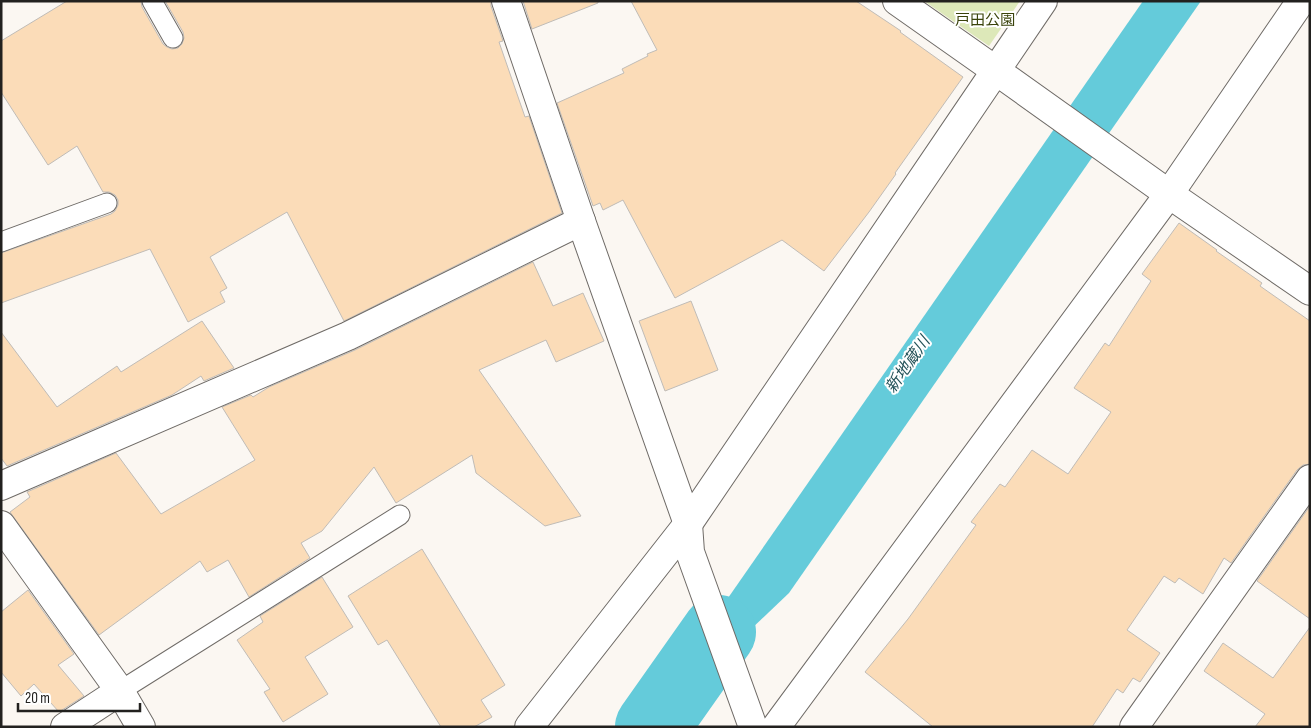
<svg xmlns="http://www.w3.org/2000/svg" width="1311" height="728" font-family="'Sofia Sans Condensed','Noto Sans JP',sans-serif">
<style>
.green{fill:#dde8b9}
.water{fill:#64cbda}
.lines{fill:none;stroke-linecap:round;stroke-linejoin:round}
.river{stroke:#64cbda;stroke-width:74}
.building{fill:#fbdcb8;stroke:#c0bcb7}
.service-casing{stroke:#6f6b67;stroke-width:21}
.minor-casing{stroke:#6f6b67;stroke-width:30}
.service{stroke:#fff;stroke-width:19}
.minor{stroke:#fff;stroke-width:28}
.labels{text-anchor:middle;stroke-width:4;stroke-linejoin:round;paint-order:stroke}
.park-label{font-size:15px;fill:#3a430b;stroke:#fff}
.water-label{font-size:16px;font-style:italic;fill:#255359;stroke:#fff}
</style>
<rect width="100%" height="100%" fill="#fbf7f2"/>
<path class="green" d="M 924,1 L 1020,1 L 989,46 Z"/>
<path class="water" d="M 1143,1 L 1201,1 L 789,593 L 660,716 L 728,598 Z"/>
<g class="lines">
<path class="river" d="M 652,727 L 719,632"/>
</g>
<g class="building">
<path d="M 67,1 L 141,1 L 142,7 L 163,44 L 167,47 L 172,49 L 178,48 L 182,44 L 184,38 L 183,32 L 165,1 L 491,1 L 491,6 L 503,41 L 499,42 L 525,117 L 529,116 L 562,213 L 344,321 L 287,212 L 210,257 L 227,288 L 220,292 L 225,302 L 188,322 L 150,249 L 1,303 L 1,253 L 111,214 L 115,211 L 118,205 L 118,200 L 115,195 L 109,192 L 103,192 L 77,146 L 48,165 L 1,92 L 1,41 Z"/>
<path d="M 523,1 L 598,1 L 598,3 L 532,29 Z"/>
<path d="M 631,1 L 856,1 L 901,31 L 900,32 L 963,77 L 895,173 L 896,174 L 869,212 L 824,271 L 782,240 L 675,298 L 623,200 L 603,210 L 600,203 L 593,206 L 557,103 L 624,73 L 622,69 L 648,56 L 647,54 L 657,50 Z"/>
<path d="M 1179,223 L 1217,250 L 1216,251 L 1262,283 L 1260,286 L 1310,321 L 1310,464 L 1303,465 L 1297,470 L 1231,563 L 1224,558 L 1203,594 L 1179,578 L 1175,583 L 1164,576 L 1127,630 L 1160,653 L 1140,682 L 1133,678 L 1123,693 L 1117,689 L 1092,727 L 933,727 L 865,672 L 908,619 L 976,525 L 971,522 L 1000,484 L 1005,487 L 1032,450 L 1068,474 L 1111,412 L 1074,388 L 1105,343 L 1109,346 L 1151,281 L 1142,274 Z"/>
<path d="M 533,262 L 553,306 L 583,293 L 604,341 L 556,362 L 546,340 L 479,370 L 581,516 L 545,526 L 476,473 L 472,455 L 396,503 L 374,467 L 322,531 L 301,543 L 310,558 L 249,597 L 228,560 L 207,572 L 200,561 L 99,635 L 10,512 L 30,497 L 27,492 L 116,453 L 161,514 L 255,460 L 222,407 L 251,395 L 253,397 L 269,387 L 355,350 Z"/>
<path d="M 691,301 L 718,370 L 665,391 L 639,321 Z"/>
<path d="M 202,321 L 234,368 L 204,381 L 201,376 L 172,395 L 7,466 L 1,458 L 1,332 L 57,407 L 117,366 L 121,372 Z"/>
<path d="M 1310,506 L 1310,619 L 1257,581 Z"/>
<path d="M 422,549 L 505,685 L 481,700 L 492,717 L 474,727 L 441,727 L 387,640 L 378,645 L 348,596 Z"/>
<path d="M 322,577 L 353,627 L 305,657 L 328,694 L 283,722 L 264,692 L 270,689 L 237,640 L 263,622 L 260,616 Z"/>
<path d="M 28,590 L 74,654 L 58,665 L 84,696 L 59,712 L 34,684 L 21,696 L 1,672 L 1,612 Z"/>
<path d="M 1310,627 L 1310,727 L 1255,727 L 1265,714 L 1204,671 L 1223,643 L 1273,678 Z"/>
</g>
<g class="lines">
<g class="service-casing">
<g id="service">
<path d="M 152,1 L 173,38"/>
<path d="M 1,242 L 107,203"/>
<path d="M 120,691 L 400,515"/>
</g>
</g>
<g class="minor-casing">
<g id="minor">
<path d="M 506,1 L 581,221 L 688,524 L 690,552 L 753,727"/>
<path d="M 897,1 L 995,70 L 1169,194 L 1310,291"/>
<path d="M 1,486 L 348,336 L 581,221"/>
<path d="M 1,525 L 120,691 L 141,727"/>
<path d="M 65,727 L 120,691"/>
<path d="M 529,727 L 688,524 L 1043,1"/>
<path d="M 776,727 L 1169,194 L 1301,1"/>
<path d="M 1134,727 L 1310,479"/>
</g>
</g>
<use href="#service" class="service"/>
<use href="#minor" class="minor"/>
</g>
<g class="labels">
<g class="park-label">
<text x="985" y="25">戸田公園</text>
</g>
<g class="water-label">
<text transform="translate(907 364) rotate(-55)" y="6">新地蔵川</text>
</g>
</g>
<rect width="1311" height="728" fill="none" stroke="#22211f" stroke-width="5"/>
<path d="M18 703v8h122v-8" fill="none" stroke="#22211f" stroke-width="2.5"/>
<text x="25" y="703" font-size="15" fill="#22211f" stroke="#ffffff" stroke-width="4" paint-order="stroke">20 m</text>
</svg>
